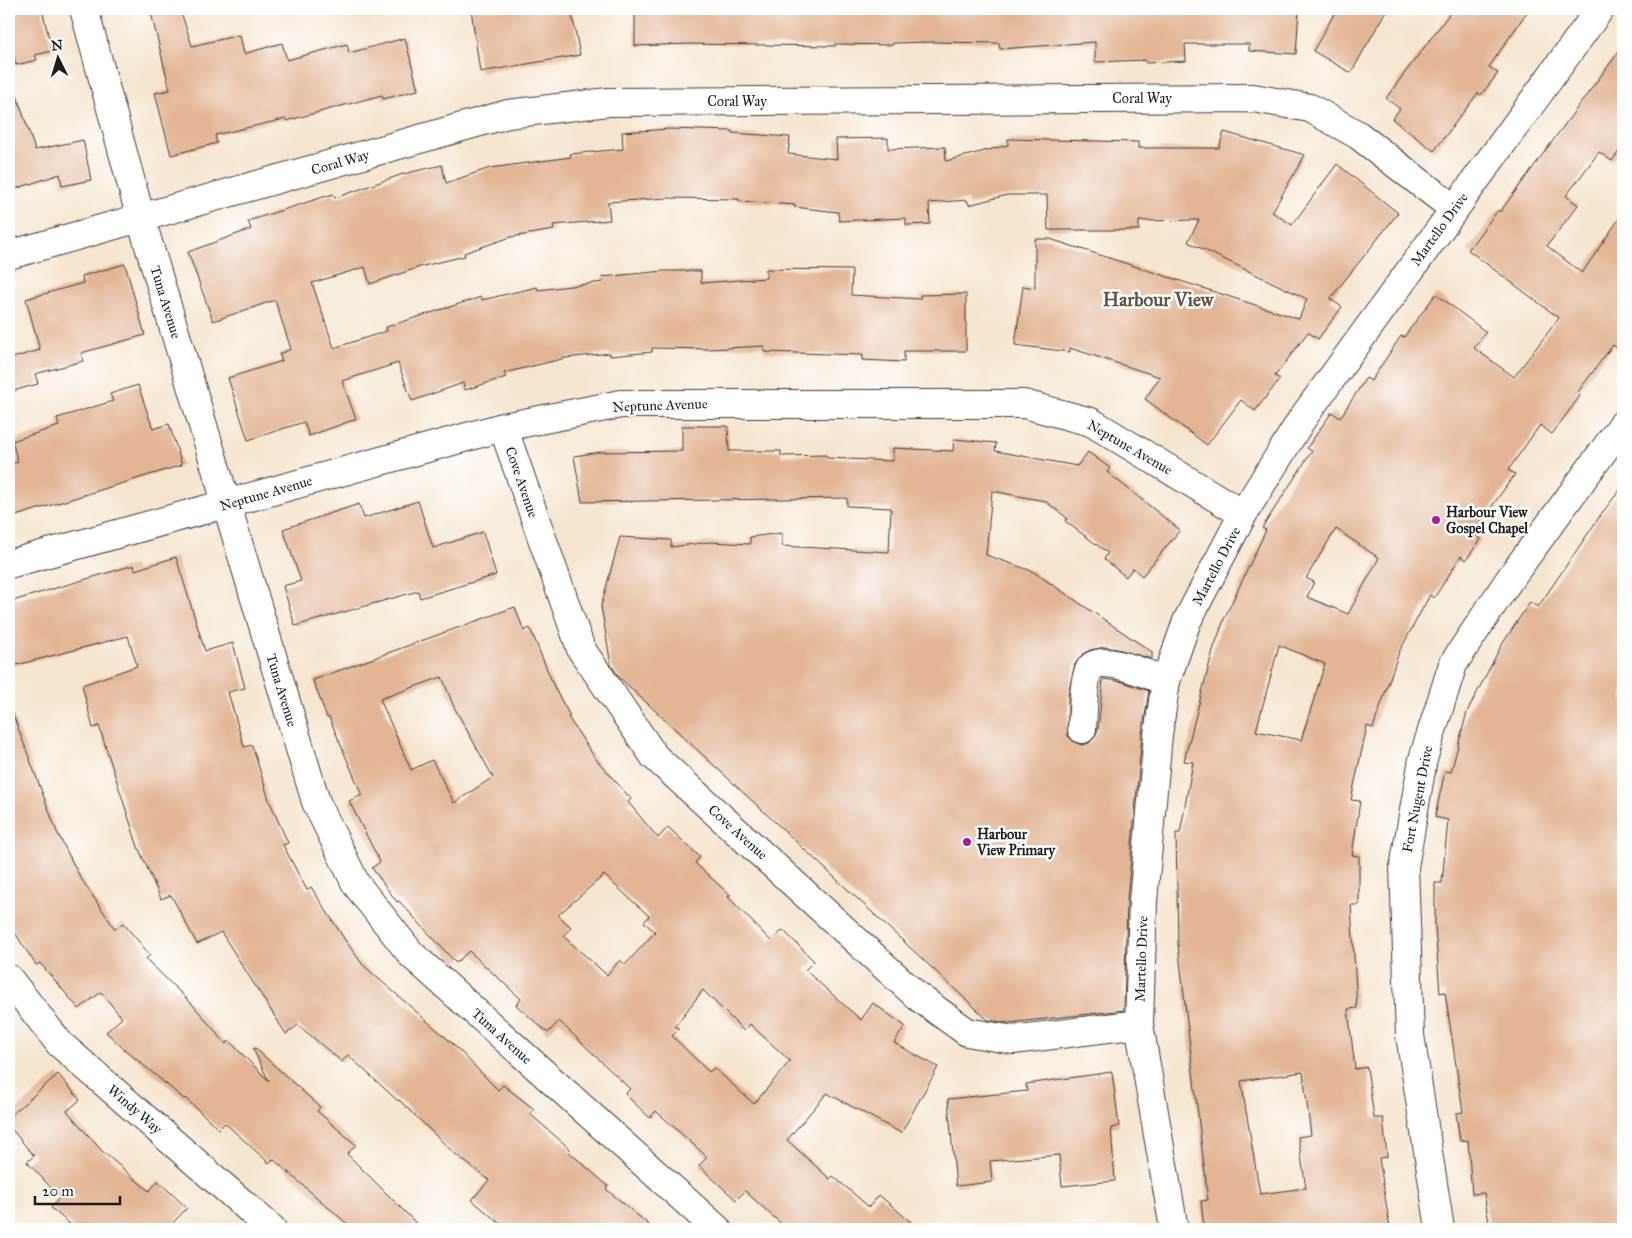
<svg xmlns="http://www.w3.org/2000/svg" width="1632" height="1238" font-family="'IM FELL Great Primer',serif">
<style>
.building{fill:#e3b594;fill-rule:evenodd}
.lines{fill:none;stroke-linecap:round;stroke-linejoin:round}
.minor-casing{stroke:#3d3a37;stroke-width:30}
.minor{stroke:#fff;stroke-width:28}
.poi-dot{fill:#b5179e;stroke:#fff;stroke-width:2}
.labels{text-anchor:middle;stroke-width:5;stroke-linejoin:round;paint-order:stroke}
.street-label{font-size:14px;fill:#1c1c1c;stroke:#fff}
.poi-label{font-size:14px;font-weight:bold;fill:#1c1c1c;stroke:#fff;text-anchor:start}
.district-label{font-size:19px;font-weight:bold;fill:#625246;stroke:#fff}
</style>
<rect width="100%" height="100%" fill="#fff"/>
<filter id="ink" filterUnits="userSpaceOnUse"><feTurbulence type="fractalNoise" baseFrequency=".02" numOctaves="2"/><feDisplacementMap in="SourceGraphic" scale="10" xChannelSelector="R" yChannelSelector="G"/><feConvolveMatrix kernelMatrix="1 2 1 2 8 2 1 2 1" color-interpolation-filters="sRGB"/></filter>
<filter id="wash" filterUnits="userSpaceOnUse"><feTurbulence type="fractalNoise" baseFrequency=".0096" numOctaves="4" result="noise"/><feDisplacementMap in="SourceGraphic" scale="20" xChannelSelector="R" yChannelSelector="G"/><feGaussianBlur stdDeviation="1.12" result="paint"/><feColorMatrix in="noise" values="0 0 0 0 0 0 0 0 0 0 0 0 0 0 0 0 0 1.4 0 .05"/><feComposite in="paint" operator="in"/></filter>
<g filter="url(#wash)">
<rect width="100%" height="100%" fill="#f6e6d0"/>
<g id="blocks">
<g class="building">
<path d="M 9,9 L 42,9 L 52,51 L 35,55 L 37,60 L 16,65 L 9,38 Z"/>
<path d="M 150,9 L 180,9 L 192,46 L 240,35 L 244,54 L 282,43 L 287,60 L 347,44 L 349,53 L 405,38 L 418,90 L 383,99 L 382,95 L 286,121 L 285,119 L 215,135 L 217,143 L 171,155 L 155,93 L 170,90 Z"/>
<path d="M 471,9 L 571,9 L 580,55 L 480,72 Z"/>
<path d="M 635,9 L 1299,9 L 1296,54 L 1249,51 L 1249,44 L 1185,44 L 1186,61 L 1146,63 L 1145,60 L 1095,62 L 1095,42 L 1000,49 L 999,43 L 930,42 L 893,43 L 893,45 L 835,44 L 835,46 L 689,44 L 635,46 Z"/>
<path d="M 1337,9 L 1387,9 L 1351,73 L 1313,51 Z"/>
<path d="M 1453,9 L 1529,9 L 1489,67 L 1498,73 L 1481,95 L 1478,93 L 1434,151 L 1392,119 L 1400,109 L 1386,98 Z"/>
<path d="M 1623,46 L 1623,146 L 1612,161 L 1599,152 L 1566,196 L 1578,205 L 1547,246 L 1582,273 L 1623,213 L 1623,353 L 1613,345 L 1577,393 L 1580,396 L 1552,434 L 1540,425 L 1508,470 L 1515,474 L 1473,533 L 1481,539 L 1466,560 L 1461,556 L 1434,598 L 1430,595 L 1399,652 L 1373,728 L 1367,726 L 1351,800 L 1360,801 L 1352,855 L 1359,856 L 1359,905 L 1351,905 L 1357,1008 L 1348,1009 L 1355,1069 L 1367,1067 L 1374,1118 L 1383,1118 L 1387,1157 L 1379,1158 L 1390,1229 L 1204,1229 L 1201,1201 L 1208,1200 L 1178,944 L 1176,833 L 1180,833 L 1193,762 L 1184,761 L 1213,650 L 1225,617 L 1266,530 L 1262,528 L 1312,451 L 1307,448 L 1332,412 L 1340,418 L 1366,378 L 1371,381 L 1401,336 L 1404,337 L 1436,294 L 1486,332 L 1474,348 L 1514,377 L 1559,318 L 1468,250 L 1498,210 L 1500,212 ZM 1336,529 L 1379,558 L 1348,614 L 1307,597 L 1314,582 L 1306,578 ZM 1279,645 L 1325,664 L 1301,740 L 1256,731 ZM 1303,1072 L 1311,1135 L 1298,1137 L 1306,1188 L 1260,1194 L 1241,1081 Z"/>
<path d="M 13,84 L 35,150 L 83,140 L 91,180 L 62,186 L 60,174 L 9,191 L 9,85 Z"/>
<path d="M 670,129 L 732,131 L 732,133 L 790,137 L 788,154 L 837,159 L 836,139 L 888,138 L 888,149 L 945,147 L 946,161 L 1008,145 L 1008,139 L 1138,142 L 1138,148 L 1219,148 L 1224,132 L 1305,155 L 1272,212 L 1292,225 L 1337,164 L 1398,213 L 1330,299 L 1342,307 L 1318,339 L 1308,332 L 1275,376 L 1280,379 L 1255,411 L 1241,400 L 1207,445 L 1145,399 L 1160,377 L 1070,348 L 1070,352 L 1015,345 L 1023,286 L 1035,288 L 1035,239 L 1050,239 L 1299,319 L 1307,299 L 1188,242 L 1199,220 L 1139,221 L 1139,230 L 1048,230 L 1047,195 L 1007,195 L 969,205 L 967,200 L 929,203 L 930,224 L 906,225 L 906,218 L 839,221 L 838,212 L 794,207 L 795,205 L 739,201 L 739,199 L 667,198 L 608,202 L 610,220 L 553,225 L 554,230 L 511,237 L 464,253 L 465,256 L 423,266 L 370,284 L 365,267 L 312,283 L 334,348 L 387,331 L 386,327 L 481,297 L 482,300 L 537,287 L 538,290 L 603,282 L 602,277 L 664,271 L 701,271 L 701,283 L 766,278 L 766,269 L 852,270 L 851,295 L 920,299 L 920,295 L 966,294 L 966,351 L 904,351 L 904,362 L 862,360 L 863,355 L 764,352 L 764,346 L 709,349 L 652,348 L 652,352 L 610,356 L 610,353 L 566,358 L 504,373 L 506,377 L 465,390 L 463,383 L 412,401 L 398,363 L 342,381 L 356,419 L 309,436 L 304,422 L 248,440 L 228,378 L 282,361 L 279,354 L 291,349 L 275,300 L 213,321 L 188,252 L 251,229 L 248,221 L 333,194 L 335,198 L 403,174 L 442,165 L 446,183 L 490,168 L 571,157 L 570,154 L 623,149 L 622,132 Z"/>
<path d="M 125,264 L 145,335 L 81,353 L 83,361 L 35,374 L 38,384 L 9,392 L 9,359 L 40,350 L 26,299 L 83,283 L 82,276 Z"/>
<path d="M 138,385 L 153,429 L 169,424 L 182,465 L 9,518 L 9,464 L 18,462 L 12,441 L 59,426 L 57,418 L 113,401 L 110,394 Z"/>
<path d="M 682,426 L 728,426 L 729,451 L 781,451 L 781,456 L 826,455 L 827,458 L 893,461 L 893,448 L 953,451 L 954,439 L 996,443 L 995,451 L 1077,466 L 1088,452 L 1110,468 L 1107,472 L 1180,530 L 1142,576 L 1133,568 L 1126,577 L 1104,559 L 1108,553 L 1065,521 L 1067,518 L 1045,501 L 992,491 L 986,555 L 1032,571 L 1152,652 L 1152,659 L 1118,649 L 1105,647 L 1090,650 L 1083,654 L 1075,664 L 1068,695 L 1068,736 L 1074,742 L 1082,745 L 1089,743 L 1095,737 L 1098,730 L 1103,679 L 1123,682 L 1149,691 L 1142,734 L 1127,900 L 1124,1010 L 1009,1023 L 988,1020 L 620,678 L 611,665 L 601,606 L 620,537 L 671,540 L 671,547 L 710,542 L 750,544 L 750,537 L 782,533 L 782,546 L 889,552 L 891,508 L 847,506 L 847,498 L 582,502 L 574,456 L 600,452 L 682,451 Z"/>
<path d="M 1623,486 L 1623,1229 L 1490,1229 L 1484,1193 L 1472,1194 L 1468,1140 L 1460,1141 L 1456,1113 L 1463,1112 L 1445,992 L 1440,993 L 1435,926 L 1435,883 L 1442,883 L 1448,820 L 1435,817 L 1445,771 L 1451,772 L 1467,712 L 1501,646 L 1530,602 L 1538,607 L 1602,513 Z"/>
<path d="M 418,501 L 433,548 L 483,532 L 496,575 L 420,598 L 418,591 L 295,626 L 283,586 L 301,581 L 283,529 L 359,504 L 364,518 Z"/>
<path d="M 176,557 L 205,651 L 233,643 L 245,688 L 228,692 L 244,747 L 252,745 L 269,800 L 288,843 L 283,845 L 307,890 L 311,887 L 345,940 L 363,965 L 452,1043 L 498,1090 L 503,1085 L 534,1109 L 530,1114 L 570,1149 L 568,1151 L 608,1186 L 606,1189 L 654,1229 L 506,1229 L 472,1200 L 489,1180 L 454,1153 L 399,1100 L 398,1101 L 348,1055 L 342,1062 L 298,1025 L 286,1034 L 221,932 L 197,944 L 171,895 L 161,899 L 138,847 L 99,726 L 93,728 L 82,685 L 137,666 L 128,636 L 9,667 L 9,602 L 134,565 L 135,570 Z"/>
<path d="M 515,607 L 524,631 L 530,628 L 555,689 L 570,716 L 568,717 L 595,758 L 631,799 L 628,802 L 658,838 L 668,827 L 700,857 L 695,863 L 730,895 L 728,897 L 771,941 L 783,930 L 814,961 L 805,970 L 861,1020 L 873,1003 L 905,1026 L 894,1043 L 938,1067 L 901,1133 L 827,1093 L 787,1140 L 830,1179 L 833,1176 L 869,1207 L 879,1195 L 919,1229 L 787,1229 L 745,1191 L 736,1200 L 699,1166 L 707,1157 L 656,1111 L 650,1118 L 625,1094 L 630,1089 L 559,1021 L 548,1033 L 516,1005 L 521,999 L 469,951 L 456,963 L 399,901 L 397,902 L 372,868 L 380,862 L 349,801 L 362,795 L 329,717 L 327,718 L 313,680 ZM 442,677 L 454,707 L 493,777 L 454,803 L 432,760 L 411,770 L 380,699 ZM 604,875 L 649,916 L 644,922 L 655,932 L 625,965 L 620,960 L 607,975 L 563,936 L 571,927 L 558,915 ZM 703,990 L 744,1031 L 750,1024 L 790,1061 L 754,1104 L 714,1068 L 709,1072 L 672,1036 L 679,1029 L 675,1026 Z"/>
<path d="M 12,712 L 57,832 L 80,877 L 115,929 L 123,923 L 150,955 L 146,959 L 193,1005 L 226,1044 L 229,1041 L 269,1081 L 253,1049 L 255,1048 L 320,1107 L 317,1111 L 356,1145 L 347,1154 L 422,1229 L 353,1229 L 273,1159 L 269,1163 L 225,1123 L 219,1129 L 185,1098 L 184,1099 L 123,1048 L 106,1032 L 122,1018 L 101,992 L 79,1009 L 40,963 L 36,965 L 9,924 L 9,713 Z"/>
<path d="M 1112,1072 L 1119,1126 L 1111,1128 L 1115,1181 L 1062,1186 L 1059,1155 L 990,1161 L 992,1182 L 956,1186 L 948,1099 L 1027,1091 L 1026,1084 Z"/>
<path d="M 58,1074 L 80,1100 L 67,1111 L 101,1150 L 149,1191 L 158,1181 L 187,1208 L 167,1229 L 76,1229 L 51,1208 L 60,1197 L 27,1162 L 34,1156 L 9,1126 L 9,1117 Z"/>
</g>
</g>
</g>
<g filter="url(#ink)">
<use href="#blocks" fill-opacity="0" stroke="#3d3a37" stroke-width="1"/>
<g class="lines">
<g class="minor-casing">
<g id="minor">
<path d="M 84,9 L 141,219 L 316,802 L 356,884 L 411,954 L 717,1229"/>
<path d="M 9,255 L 508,114 L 608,102 L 1253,98 L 1310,108 L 1358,135 L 1453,208"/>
<path d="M 503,427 L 581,649 L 654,756 L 917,996 L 967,1032 L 1013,1040 L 1139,1024"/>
<path d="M 9,564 L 503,427 L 621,404 L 1024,404 L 1091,422 L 1243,514"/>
<path d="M 1082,729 C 1083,716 1083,676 1091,667 C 1103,654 1151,676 1166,681"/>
<path d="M 9,979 L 60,1044 L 272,1229"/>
<path d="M 1174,1229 L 1139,1024 L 1143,901 L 1158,735 L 1166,681 L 1187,621 L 1243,514 L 1302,419 L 1600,9"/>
<path d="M 1440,1229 L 1410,1035 L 1404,867 L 1423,759 L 1453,664 L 1509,580 L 1623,424"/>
</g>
</g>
<use href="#minor" class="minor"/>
</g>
</g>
<g class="poi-dot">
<circle cx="1436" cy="520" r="5"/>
<circle cx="967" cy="842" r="5"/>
</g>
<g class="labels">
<g class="street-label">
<text x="1142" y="103">Coral Way</text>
<text x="737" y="106">Coral Way</text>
<text transform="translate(340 162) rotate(-16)" y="5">Coral Way</text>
<text transform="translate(1439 229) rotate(-54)" y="5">Martello Drive</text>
<text transform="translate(166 302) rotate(73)" y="5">Tuna Avenue</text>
<text transform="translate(660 405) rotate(-2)" y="5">Neptune Avenue</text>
<text transform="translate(1130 447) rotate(30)" y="5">Neptune Avenue</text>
<text transform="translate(522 482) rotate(71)" y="5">Cove Avenue</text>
<text transform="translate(266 493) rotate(-16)" y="5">Neptune Avenue</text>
<text transform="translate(1216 566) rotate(-62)" y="5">Martello Drive</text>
<text transform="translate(282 690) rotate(73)" y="5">Tuna Avenue</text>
<text transform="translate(1417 799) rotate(-79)" y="5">Fort Nugent Drive</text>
<text transform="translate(738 832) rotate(42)" y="5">Cove Avenue</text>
<text transform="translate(1141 959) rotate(-88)" y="5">Martello Drive</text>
<text transform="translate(502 1036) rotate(42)" y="5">Tuna Avenue</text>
<text transform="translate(135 1109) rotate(41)" y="5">Windy Way</text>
</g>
<g class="poi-label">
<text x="1446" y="517">Harbour View<tspan x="1446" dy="16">Gospel Chapel</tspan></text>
<text x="977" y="839">Harbour<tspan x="977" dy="16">View Primary</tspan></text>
</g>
<g class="district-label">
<text x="1158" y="306">Harbour View</text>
</g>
</g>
<rect width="1632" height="1238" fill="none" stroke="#fff" stroke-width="30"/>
<g transform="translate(58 58) rotate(355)" stroke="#ffffff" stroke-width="4" paint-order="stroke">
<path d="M0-4L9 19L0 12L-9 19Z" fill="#1c1c1c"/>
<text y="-8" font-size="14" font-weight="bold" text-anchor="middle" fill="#1c1c1c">N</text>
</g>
<path d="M35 1196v8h85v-8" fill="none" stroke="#1c1c1c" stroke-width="2.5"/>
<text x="42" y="1196" font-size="15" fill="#1c1c1c" stroke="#ffffff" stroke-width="4" paint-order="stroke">20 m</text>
</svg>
